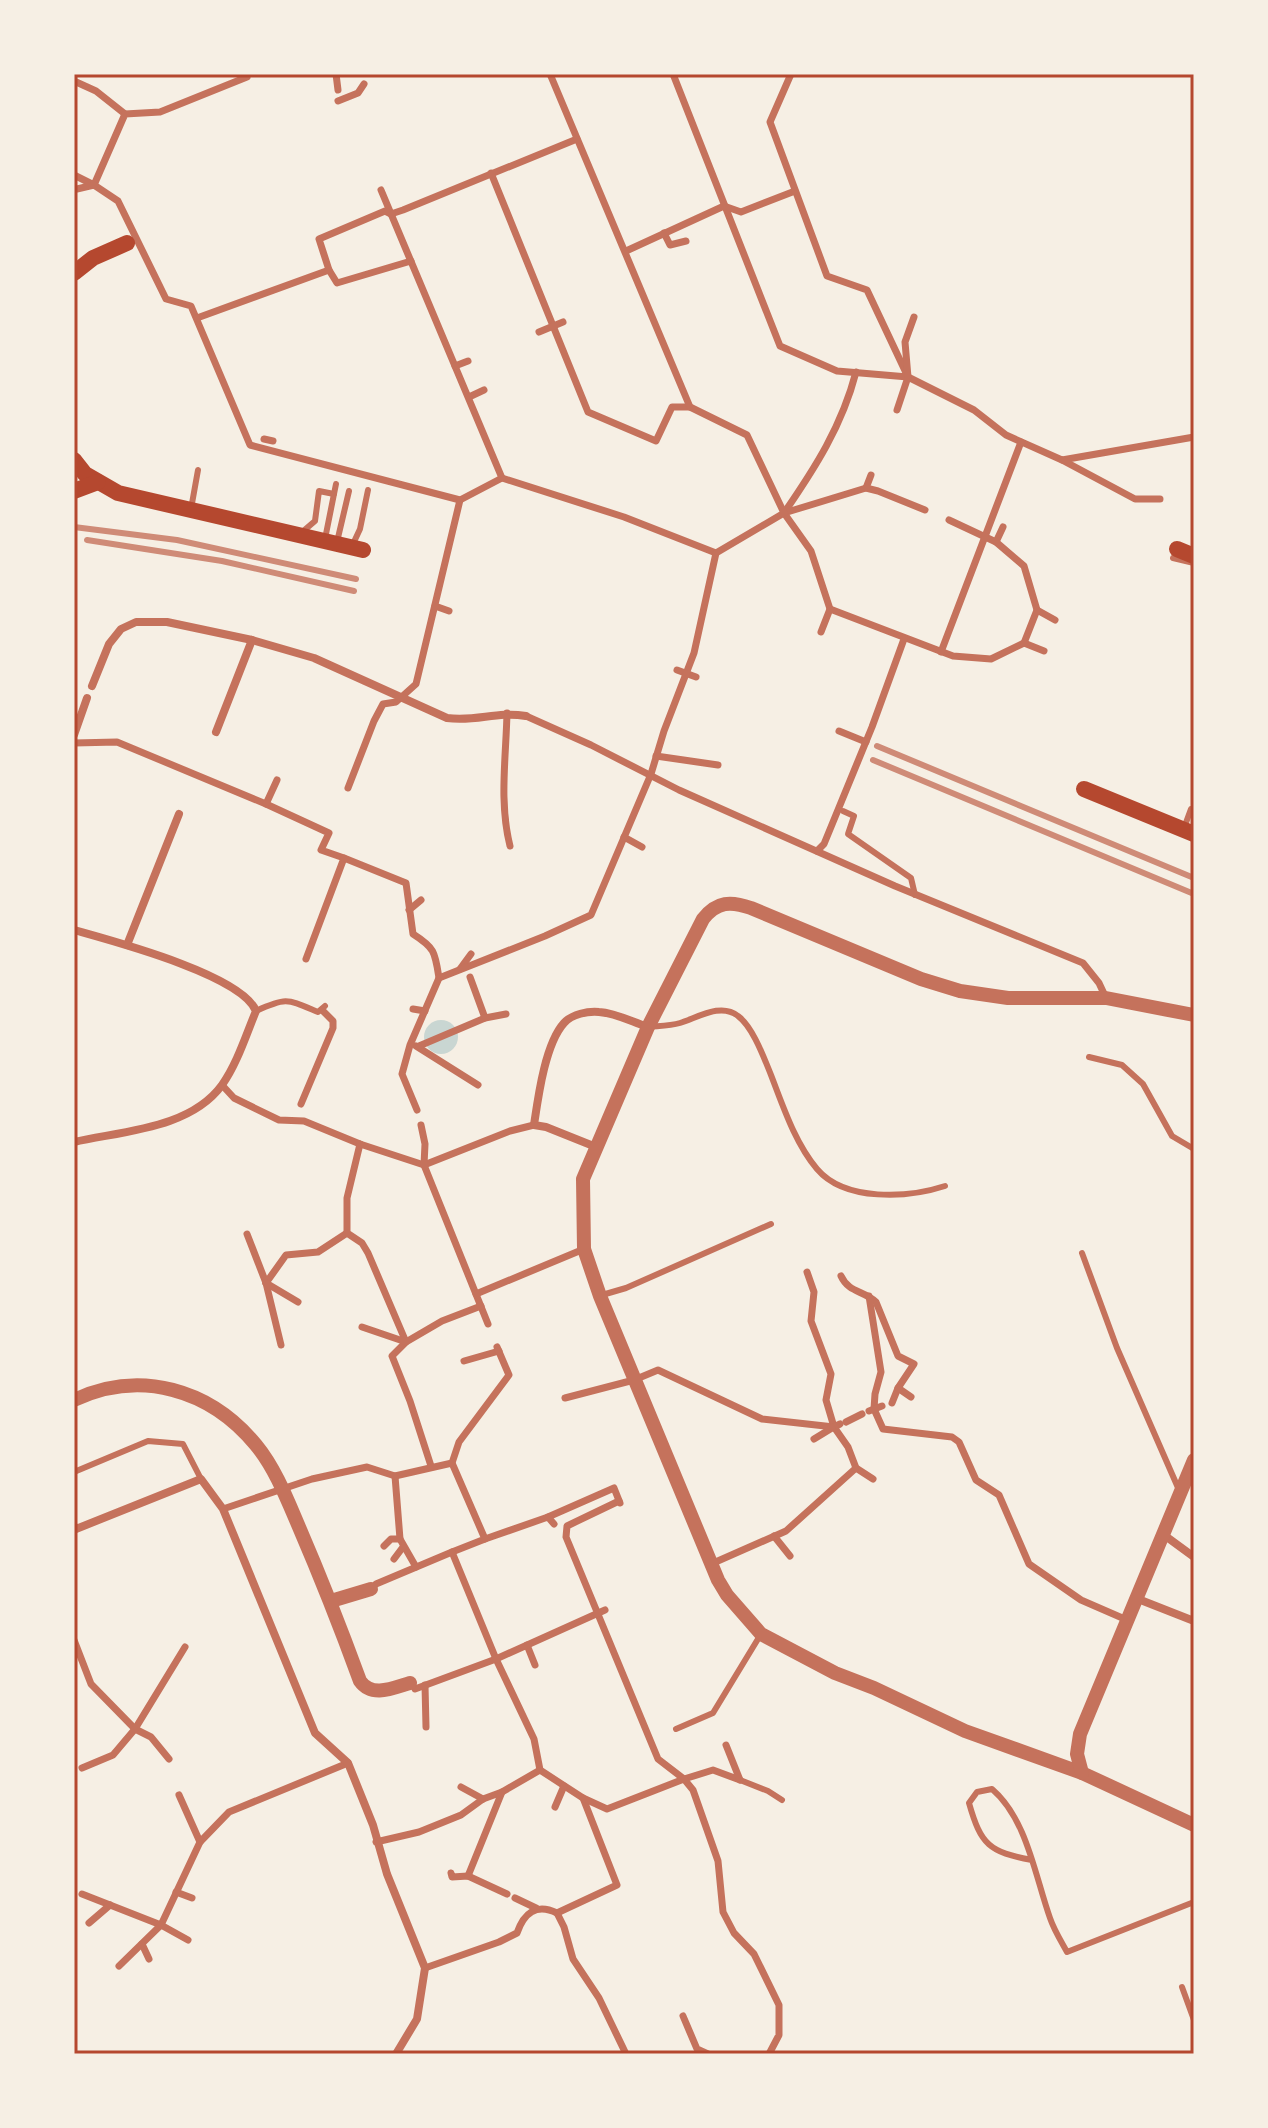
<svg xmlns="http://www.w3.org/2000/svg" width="1268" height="2128" font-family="'Alegreya Sans',sans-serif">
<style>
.water{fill:#c9d6d2}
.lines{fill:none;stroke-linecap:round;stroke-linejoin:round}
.service{stroke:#c5725c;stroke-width:6}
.pedestrian{stroke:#c5725c;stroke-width:7}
.minor{stroke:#c5725c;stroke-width:8}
.tertiary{stroke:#c5725c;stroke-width:14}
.secondary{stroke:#b5482f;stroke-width:16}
.rail{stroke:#cf8b77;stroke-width:6}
.neatline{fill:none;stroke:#b5482f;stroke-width:3}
</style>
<rect width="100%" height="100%" fill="#f6efe4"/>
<circle class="water" cx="441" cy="1037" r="17"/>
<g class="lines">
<g class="service">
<path d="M 191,509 L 198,470"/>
<path d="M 301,533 L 315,521 L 319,491 L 334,494"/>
<path d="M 325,539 L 336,484"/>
<path d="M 337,542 L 349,491"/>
<path d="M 353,544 L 360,529 L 368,490"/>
<path d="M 1173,558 L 1194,563"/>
<path d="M 843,811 L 854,816 L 848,834 L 911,878 L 915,895"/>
<path d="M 1184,828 L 1191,809"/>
<path d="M 256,1011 C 287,997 287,999 318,1012 L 325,1006"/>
<path d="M 649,1027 C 659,1026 670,1026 680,1023 C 697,1018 721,1002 738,1016 C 753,1027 764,1058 771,1075 C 783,1106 795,1143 817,1169 C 845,1202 908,1198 945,1186"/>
<path d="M 1089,1057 L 1122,1065 L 1143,1084 L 1172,1136 L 1194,1149"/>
<path d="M 1082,1253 L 1117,1348 L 1179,1490"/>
<path d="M 602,1295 L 626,1288 L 771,1224"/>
<path d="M 74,1472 L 148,1441 L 183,1444 L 201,1479"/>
<path d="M 676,1729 L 713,1713 L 761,1634"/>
<path d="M 740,1780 L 768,1791 L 782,1800"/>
<path d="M 1032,1860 C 989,1852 981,1845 969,1803 L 977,1792 L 992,1789 C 1027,1819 1035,1876 1050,1918 C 1054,1930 1061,1941 1067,1952 L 1194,1902"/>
<path d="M 1182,1987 L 1194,2020"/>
</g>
<g class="pedestrian">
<path d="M 336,74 L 338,90"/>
<path d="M 673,74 L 780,346 L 837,371 L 908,377 L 974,410 L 1006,435 L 1062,460 L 1194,437"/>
<path d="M 791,74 L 770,122 L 827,276 L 867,290 L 908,377"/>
<path d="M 74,81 L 96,91 L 125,114"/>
<path d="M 338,101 L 358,93 L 364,84"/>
<path d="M 491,173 L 588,412 L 656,441 L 672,407 L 690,407"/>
<path d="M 74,175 L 94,185 L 125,114 L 160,112 L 247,77"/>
<path d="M 77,189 L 94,185 L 118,201 L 166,299 L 191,306 L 250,445 L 460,500 L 502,478 L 624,517 L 716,553"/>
<path d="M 381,190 L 502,478"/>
<path d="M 664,233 L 670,245 L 686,241"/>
<path d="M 626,251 L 724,206 L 741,212 L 795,191"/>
<path d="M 329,270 L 337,283 L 411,261"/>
<path d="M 197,318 L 329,270 L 319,239 L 385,211 L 391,214 L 403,210 L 577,139"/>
<path d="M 539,332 L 563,322"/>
<path d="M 455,366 L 468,361"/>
<path d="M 469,397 L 484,390"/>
<path d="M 897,410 L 908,377 L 905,342 L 914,317"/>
<path d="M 264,439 L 273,441"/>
<path d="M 1062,460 L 1135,499 L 1160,499"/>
<path d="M 866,488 L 871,475"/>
<path d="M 784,513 C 815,468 842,426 856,372"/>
<path d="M 784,513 L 866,488 L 878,491 L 925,510"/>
<path d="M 784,513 L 811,551 L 830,609"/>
<path d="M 996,542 L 1003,527"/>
<path d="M 435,606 L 449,611"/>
<path d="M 1037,610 L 1055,620"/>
<path d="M 821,632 L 830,609 L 953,656 L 991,659 L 1024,643 L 1037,610 L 1024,566 L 996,542 L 949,520"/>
<path d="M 1024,643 L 1044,651"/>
<path d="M 941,652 L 1021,442"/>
<path d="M 677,670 L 696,677"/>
<path d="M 507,713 C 506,758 499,802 510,846"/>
<path d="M 526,716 L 591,745 L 679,790 L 895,886 L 1083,963 L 1099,983 L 1106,998"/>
<path d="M 839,731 L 866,742"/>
<path d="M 74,743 L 117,742 L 266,804 L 329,833 L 321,850 L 344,858 L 306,959"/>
<path d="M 656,756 L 718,765"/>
<path d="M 348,788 L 374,721 L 383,704 L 396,702 L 416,684 L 460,500"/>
<path d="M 266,804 L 277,780"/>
<path d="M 624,837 L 642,847"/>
<path d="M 817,851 L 824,844 L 872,727 L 904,639"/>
<path d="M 344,858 L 406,883 L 413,934 C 435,948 435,952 439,978"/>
<path d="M 409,910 L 421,900"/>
<path d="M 460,969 L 471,954"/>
<path d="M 470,977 L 485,1018"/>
<path d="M 413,1009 L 425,1011"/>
<path d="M 416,1046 L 478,1085"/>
<path d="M 419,1046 L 485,1018 L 506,1014"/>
<path d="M 222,1085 L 234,1098 L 279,1120 L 304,1121 L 360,1144 L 424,1165 L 510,1131 L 534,1125"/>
<path d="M 301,1104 L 333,1028 L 333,1021 L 322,1010"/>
<path d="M 417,1110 L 402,1074 L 410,1045 L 439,978 L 545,936 L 591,915 L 651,774 L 664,731 L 694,653 L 716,553 L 784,513 L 747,435 L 690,407 L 550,74"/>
<path d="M 421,1125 L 425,1144 L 424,1165 L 488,1324"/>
<path d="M 360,1144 L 347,1198 L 347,1233 L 362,1243 L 368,1253 L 406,1342 L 392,1356 L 410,1401 L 431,1466"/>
<path d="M 247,1234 L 266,1283 L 281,1345"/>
<path d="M 807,1272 L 814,1292 L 811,1321 L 831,1374 L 826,1400 L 834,1427 L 848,1447 L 856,1468 L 873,1479"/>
<path d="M 841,1276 C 849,1293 863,1290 876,1302 L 898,1356 L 914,1364 L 898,1388 L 892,1403"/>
<path d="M 266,1283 L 286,1255 L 318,1252 L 347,1233"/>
<path d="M 266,1283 L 298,1302"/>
<path d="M 476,1294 L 584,1249"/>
<path d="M 869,1296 L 881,1372 L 875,1394 L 874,1409 L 883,1429 L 952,1437 L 959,1442 L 976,1480 L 999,1495 L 1029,1564 L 1081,1600 L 1127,1620"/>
<path d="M 362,1327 L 406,1342 L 442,1321 L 481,1306"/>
<path d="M 464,1361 L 499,1351"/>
<path d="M 898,1388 L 911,1397"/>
<path d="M 565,1398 L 634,1380 L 658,1370 L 762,1419 L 834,1427 L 840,1424"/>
<path d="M 869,1411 L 882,1406"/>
<path d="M 846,1422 L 862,1414"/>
<path d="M 814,1439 L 832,1428"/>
<path d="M 395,1476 L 400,1539 L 416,1567"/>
<path d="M 619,1501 L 567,1526 L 566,1537 L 658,1759 L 684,1779 L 713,1770 L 740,1780"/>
<path d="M 223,1509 L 312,1479 L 367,1467 L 395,1476 L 452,1463 L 459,1442 L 509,1375 L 497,1347"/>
<path d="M 548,1517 L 614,1488 L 620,1503"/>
<path d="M 774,1536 L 790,1556"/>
<path d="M 485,1539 L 548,1517 L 554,1524"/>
<path d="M 384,1546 L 391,1539 L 400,1539"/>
<path d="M 452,1552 L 485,1539 L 452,1463"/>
<path d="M 394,1559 L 403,1547"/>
<path d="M 711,1564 L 786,1531 L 856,1468"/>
<path d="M 376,1584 L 452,1552 L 496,1659 L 534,1739 L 540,1770 L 583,1798 L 617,1885 L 557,1913 C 536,1903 524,1913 517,1933 L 499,1942 L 425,1968"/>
<path d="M 74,1640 L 91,1684 L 135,1729 L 151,1737 L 169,1759"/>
<path d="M 527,1645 L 535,1665"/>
<path d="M 425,1685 L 426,1727"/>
<path d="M 415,1689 L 496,1659 L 605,1610"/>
<path d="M 726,1745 L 740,1780"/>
<path d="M 82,1768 L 113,1755 L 135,1729 L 185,1647"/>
<path d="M 461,1787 L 483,1799"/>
<path d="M 179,1795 L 200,1842"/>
<path d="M 583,1798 L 607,1809 L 684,1779 L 693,1790 L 718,1861 L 723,1912 L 734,1933 L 754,1954 L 779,2005 L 779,2035 L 769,2054"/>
<path d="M 555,1807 L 564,1786"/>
<path d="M 376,1842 L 419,1832 L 461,1815 L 483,1799 L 502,1792 L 540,1770"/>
<path d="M 451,1873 L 452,1877 L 468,1876 L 507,1894"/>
<path d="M 468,1876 L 502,1792"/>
<path d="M 176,1892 L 192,1898"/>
<path d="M 82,1894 L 161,1925 L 200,1842 L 229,1812 L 348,1763"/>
<path d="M 515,1898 L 536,1908"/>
<path d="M 557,1913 L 564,1927 L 573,1959 L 599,1998 L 626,2054"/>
<path d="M 89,1923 L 110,1905"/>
<path d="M 142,1944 L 149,1959"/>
<path d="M 119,1966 L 161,1925 L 188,1940"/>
<path d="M 683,2016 L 697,2049 L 708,2054"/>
</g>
<g class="minor">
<path d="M 92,686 L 109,644 L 121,629 L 136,622 L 167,622 L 252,640 L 314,658 L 447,718 C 477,722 496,711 526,716"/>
<path d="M 216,732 L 252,640"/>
<path d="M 74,735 L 87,698"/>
<path d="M 74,930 C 113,941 242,975 256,1011 C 246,1035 237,1064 222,1085 C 190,1129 122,1131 74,1142"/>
<path d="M 127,945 L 179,814"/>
<path d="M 596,1147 L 546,1127 L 534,1125 C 538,1098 545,1044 564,1023 C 572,1014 588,1011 599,1012 C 616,1013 632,1022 648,1027"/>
<path d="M 74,1526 L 76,1529 L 201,1479 L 223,1509 L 315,1733 L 348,1763 L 373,1825 L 387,1874 L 425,1968 L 417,2019 L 396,2054"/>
<path d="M 1164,1535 L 1194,1557"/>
<path d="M 1138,1599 L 1194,1621"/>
</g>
<g class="tertiary">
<path d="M 1194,1015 L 1106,998 L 1008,998 L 960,991 L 921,979 L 751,908 C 731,901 717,901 703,919 L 648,1027 L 583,1179 L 584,1249 L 600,1296 L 718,1580 L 727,1595 L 761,1634 L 835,1673 L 874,1688 L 965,1731 L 1082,1773 L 1194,1825"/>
<path d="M 74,1400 C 140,1369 210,1389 256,1445 C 275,1468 287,1499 299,1527 C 321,1578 341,1629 360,1681 C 372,1698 393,1688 410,1683"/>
<path d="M 331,1601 L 371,1589"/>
<path d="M 1082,1773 L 1077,1754 L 1080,1734 L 1194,1460"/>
</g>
<g class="secondary">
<path d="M 74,273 L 93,258 L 127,243"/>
<path d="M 74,460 L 85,474 L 118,493 L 363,550"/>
<path d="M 74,491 L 98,482"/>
<path d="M 1177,549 L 1194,556"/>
<path d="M 1084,789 L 1194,834"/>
</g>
<g class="rail">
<path d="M 74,527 L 177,540 L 356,579"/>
<path d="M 87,540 L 222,561 L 354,591"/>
<path d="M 877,746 L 1194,878"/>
<path d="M 873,760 L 1194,894"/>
</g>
</g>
<rect width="1268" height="2128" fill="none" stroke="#f6efe4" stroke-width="152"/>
<rect x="76" y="76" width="1116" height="1976" class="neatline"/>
</svg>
